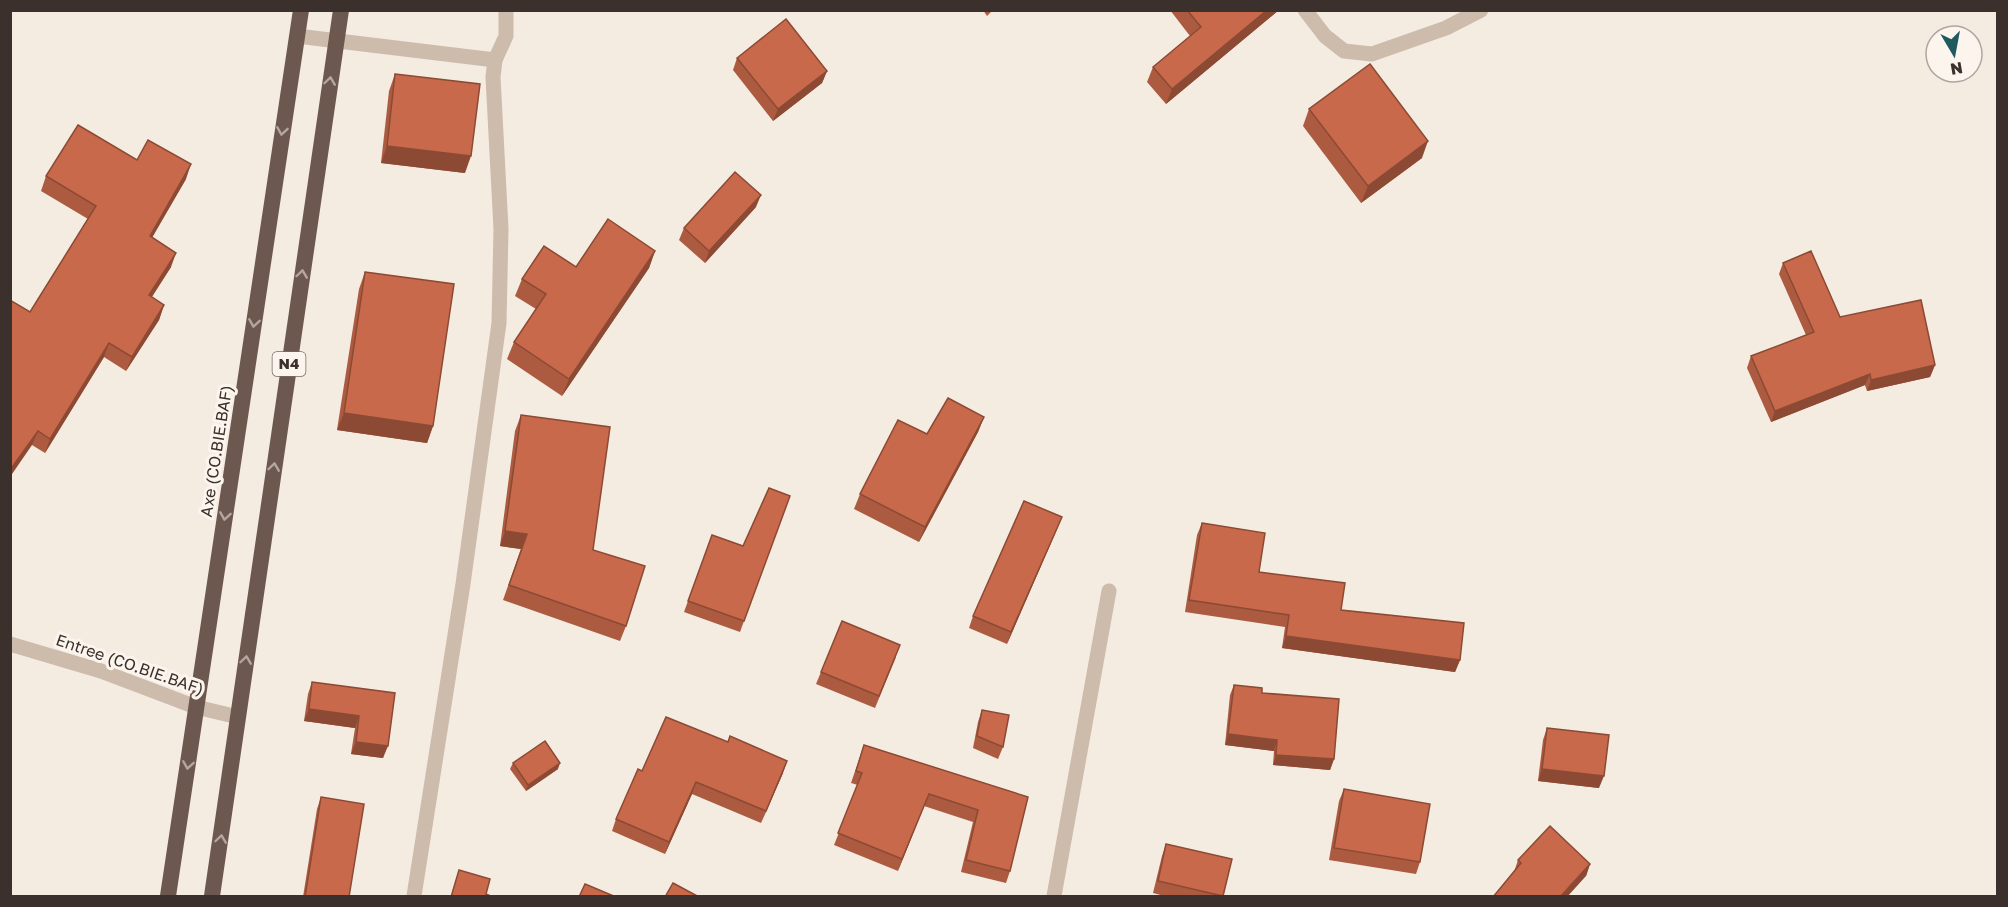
<svg xmlns="http://www.w3.org/2000/svg" width="2008" height="907" font-family="'Golos Text',sans-serif">
<style>
.lines{fill:none;stroke-linecap:round;stroke-linejoin:round}
.minor{stroke:#cdbbac;stroke-width:15}
.trunk{stroke:#6c584f;stroke-width:16}
.wall{fill:#ac5a40}
.shaded-wall{fill:#8c4a34}
.building{fill:#c8694b;stroke:#8c4a34;stroke-width:1.5}
.oneway{stroke:#b4a69e}
.labels{text-anchor:middle;stroke-width:6;stroke-linejoin:round;paint-order:stroke}
.shield{fill:#fbf5ee;stroke:#756b66;stroke-width:1.5}
.shield-label{font-size:15px;font-weight:bold;fill:#3b302b}
.street-label{font-size:16px;fill:#3b302b;stroke:#fbf5ee}
</style>
<rect width="100%" height="100%" fill="#f4ebe1"/>
<g class="lines">
<g class="minor">
<path d="M 1305,10 L 1325,36 L 1344,51 L 1372,54 L 1446,28 L 1481,10"/>
<path d="M 297,36 L 495,60"/>
<path d="M 10,644 L 101,671 L 196,707 L 238,717"/>
<path d="M 414,896 L 463,584 L 499,323 L 501,229 L 493,77 L 495,60 L 506,36 L 506,10"/>
<path d="M 1054,896 L 1109,591"/>
</g>
<g class="trunk">
<path d="M 168,896 L 301,10"/>
<path d="M 212,896 L 341,10"/>
</g>
</g>
<g class="wall">
<path d="M 983,10 L 993,10 L 987,16 Z"/>
<path d="M 1170,10 L 1279,10 L 1166,104 L 1147,82 L 1153,67 L 1190,36 Z"/>
<path d="M 737,58 L 827,71 L 822,83 L 773,121 L 733,70 Z"/>
<path d="M 395,74 L 465,173 L 381,163 L 389,91 Z"/>
<path d="M 1309,109 L 1422,158 L 1361,203 L 1303,126 Z"/>
<path d="M 137,160 L 186,179 L 152,237 L 171,267 L 152,297 L 164,305 L 159,320 L 126,371 L 104,357 L 45,453 L 32,445 L 30,312 L 88,219 L 41,191 L 46,176 Z"/>
<path d="M 756,207 L 705,263 L 679,240 L 684,228 Z"/>
<path d="M 655,251 L 649,268 L 562,396 L 507,359 L 514,342 L 536,309 L 515,296 L 522,279 Z"/>
<path d="M 1783,263 L 1840,317 L 1935,365 L 1930,377 L 1867,391 L 1865,385 L 1771,422 L 1747,368 L 1751,356 L 1806,335 L 1779,274 Z"/>
<path d="M 365,272 L 433,426 L 427,443 L 337,430 L 359,289 Z"/>
<path d="M 521,415 L 593,550 L 626,626 L 620,641 L 503,600 L 521,549 L 500,546 L 515,431 Z"/>
<path d="M 984,417 L 978,432 L 919,542 L 854,509 L 860,494 Z"/>
<path d="M 790,496 L 740,632 L 684,612 L 712,535 L 743,546 Z"/>
<path d="M 1202,523 L 1259,572 L 1341,610 L 1460,660 L 1455,672 L 1282,648 L 1285,627 L 1185,612 L 1197,535 Z"/>
<path d="M 1057,529 L 1007,644 L 969,628 L 973,616 Z"/>
<path d="M 896,657 L 875,708 L 816,684 L 821,672 Z"/>
<path d="M 312,682 L 395,693 L 383,758 L 351,754 L 355,728 L 304,721 L 308,694 Z"/>
<path d="M 1234,685 L 1262,693 L 1334,759 L 1330,770 L 1273,765 L 1274,751 L 1225,745 L 1230,695 Z"/>
<path d="M 982,710 L 1003,747 L 998,759 L 973,748 L 978,722 Z"/>
<path d="M 1547,728 L 1599,788 L 1538,781 L 1543,740 Z"/>
<path d="M 864,745 L 1028,797 L 1010,871 L 1006,883 L 961,872 L 973,822 L 924,806 L 898,871 L 834,845 L 858,785 L 851,783 Z"/>
<path d="M 513,763 L 558,769 L 526,791 L 510,769 Z"/>
<path d="M 642,771 L 783,773 L 761,823 L 692,794 L 665,854 L 612,831 L 616,819 Z"/>
<path d="M 1344,789 L 1420,862 L 1416,874 L 1329,860 L 1339,801 Z"/>
<path d="M 321,797 L 349,897 L 303,897 L 317,809 Z"/>
<path d="M 1166,844 L 1232,859 L 1223,897 L 1168,897 L 1153,893 L 1162,856 Z"/>
<path d="M 1518,860 L 1590,864 L 1586,876 L 1514,872 Z"/>
</g>
<g class="shaded-wall">
<path d="M 1267,10 L 1279,10 L 1166,104 L 1172,89 Z"/>
<path d="M 827,71 L 822,83 L 773,121 L 778,109 Z"/>
<path d="M 1428,141 L 1422,158 L 1361,203 L 1368,186 Z"/>
<path d="M 387,146 L 471,156 L 465,173 L 381,163 Z"/>
<path d="M 191,164 L 186,179 L 145,250 L 150,236 Z"/>
<path d="M 761,195 L 756,207 L 705,263 L 709,251 Z"/>
<path d="M 655,251 L 649,268 L 562,396 L 569,379 Z"/>
<path d="M 176,253 L 171,267 L 143,310 L 149,295 Z"/>
<path d="M 164,305 L 159,320 L 126,371 L 132,357 Z"/>
<path d="M 109,343 L 104,357 L 45,453 L 50,439 Z"/>
<path d="M 1935,365 L 1930,377 L 1867,391 L 1871,380 Z"/>
<path d="M 1870,374 L 1865,385 L 1771,422 L 1775,411 Z"/>
<path d="M 344,413 L 433,426 L 427,443 L 337,430 Z"/>
<path d="M 984,417 L 978,432 L 919,542 L 925,527 Z"/>
<path d="M 38,431 L 32,445 L 10,477 L 10,470 Z"/>
<path d="M 1062,517 L 1057,529 L 1007,644 L 1011,632 Z"/>
<path d="M 505,531 L 527,534 L 521,549 L 500,546 Z"/>
<path d="M 1286,636 L 1460,660 L 1455,672 L 1282,648 Z"/>
<path d="M 309,709 L 359,716 L 355,728 L 304,721 Z"/>
<path d="M 1228,734 L 1277,740 L 1274,751 L 1225,745 Z"/>
<path d="M 356,742 L 388,746 L 383,758 L 351,754 Z"/>
<path d="M 1276,755 L 1334,759 L 1330,770 L 1273,765 Z"/>
<path d="M 787,761 L 783,773 L 761,823 L 766,811 Z"/>
<path d="M 560,763 L 558,769 L 526,791 L 528,785 Z"/>
<path d="M 1542,769 L 1604,776 L 1599,788 L 1538,781 Z"/>
<path d="M 696,782 L 692,794 L 665,854 L 669,842 Z"/>
<path d="M 929,794 L 924,806 L 898,871 L 902,859 Z"/>
<path d="M 1590,864 L 1586,876 L 1567,897 L 1560,897 Z"/>
</g>
<g class="building">
<path d="M 1187,10 L 1267,10 L 1172,89 L 1153,67 L 1201,27 Z"/>
<path d="M 786,19 L 827,71 L 778,109 L 737,58 Z"/>
<path d="M 1370,64 L 1428,141 L 1368,186 L 1309,109 Z"/>
<path d="M 395,74 L 480,84 L 471,156 L 387,146 Z"/>
<path d="M 78,125 L 137,160 L 148,140 L 191,164 L 150,236 L 176,253 L 149,295 L 164,305 L 132,357 L 109,343 L 50,439 L 38,431 L 10,470 L 10,300 L 30,312 L 96,206 L 46,176 Z"/>
<path d="M 735,172 L 761,195 L 709,251 L 684,228 Z"/>
<path d="M 608,219 L 655,251 L 569,379 L 514,342 L 546,294 L 522,279 L 544,246 L 576,267 Z"/>
<path d="M 1811,251 L 1840,317 L 1921,300 L 1935,365 L 1871,380 L 1870,374 L 1775,411 L 1751,356 L 1814,332 L 1783,263 Z"/>
<path d="M 365,272 L 454,284 L 433,426 L 344,413 Z"/>
<path d="M 948,398 L 984,417 L 925,527 L 860,494 L 898,420 L 927,434 Z"/>
<path d="M 521,415 L 610,427 L 593,550 L 645,566 L 626,626 L 509,585 L 527,534 L 505,531 Z"/>
<path d="M 769,488 L 790,496 L 744,621 L 688,601 L 712,535 L 743,546 Z"/>
<path d="M 1024,501 L 1062,517 L 1011,632 L 973,616 Z"/>
<path d="M 1202,523 L 1265,533 L 1259,572 L 1345,583 L 1341,610 L 1464,623 L 1460,660 L 1286,636 L 1289,615 L 1189,600 Z"/>
<path d="M 842,621 L 900,645 L 879,696 L 821,672 Z"/>
<path d="M 312,682 L 395,693 L 388,746 L 356,742 L 359,716 L 309,709 Z"/>
<path d="M 1234,685 L 1262,688 L 1262,693 L 1339,699 L 1334,759 L 1276,755 L 1277,740 L 1228,734 Z"/>
<path d="M 982,710 L 1009,715 L 1003,747 L 977,736 Z"/>
<path d="M 666,717 L 728,742 L 730,736 L 787,761 L 766,811 L 696,782 L 669,842 L 616,819 L 638,769 L 642,771 Z"/>
<path d="M 1547,728 L 1609,735 L 1604,776 L 1542,769 Z"/>
<path d="M 545,741 L 560,763 L 528,785 L 513,763 Z"/>
<path d="M 864,745 L 1028,797 L 1010,871 L 966,860 L 978,810 L 929,794 L 902,859 L 838,833 L 862,773 L 856,771 Z"/>
<path d="M 1344,789 L 1430,804 L 1420,862 L 1334,848 Z"/>
<path d="M 321,797 L 364,804 L 349,897 L 305,897 Z"/>
<path d="M 1550,826 L 1590,864 L 1560,897 L 1493,897 L 1521,863 L 1518,860 Z"/>
<path d="M 1166,844 L 1232,859 L 1223,896 L 1158,881 Z"/>
<path d="M 459,870 L 490,879 L 486,894 L 493,897 L 451,897 Z"/>
<path d="M 673,883 L 699,897 L 665,897 Z"/>
<path d="M 585,884 L 616,897 L 579,897 Z"/>
</g>
<defs><path id="oneway-chevron" d="M-2-3.5L2.5 0L-2 3.5" fill="none" stroke-width="1.6" stroke-linecap="round" stroke-linejoin="round" transform="scale(1.5)"/></defs>
<g class="oneway">
<use href="#oneway-chevron" transform="translate(330 81) rotate(-82)"/>
<use href="#oneway-chevron" transform="translate(282 131) rotate(99)"/>
<use href="#oneway-chevron" transform="translate(302 274) rotate(-82)"/>
<use href="#oneway-chevron" transform="translate(254 323) rotate(99)"/>
<use href="#oneway-chevron" transform="translate(274 467) rotate(-82)"/>
<use href="#oneway-chevron" transform="translate(225 516) rotate(99)"/>
<use href="#oneway-chevron" transform="translate(246 660) rotate(-82)"/>
<use href="#oneway-chevron" transform="translate(188 765) rotate(99)"/>
<use href="#oneway-chevron" transform="translate(221 839) rotate(-82)"/>
</g>
<g class="labels">
<rect class="shield" x="272.5" y="352" width="33" height="24" rx="4.5"/>
<g class="shield-label">
<text x="289" y="369">N4</text>
</g>
<g class="street-label">
<text transform="translate(216 451) rotate(-81)" y="6">Axe (CO.BIE.BAF)</text>
<text transform="translate(130 664) rotate(19)" y="6">Entree (CO.BIE.BAF)</text>
</g>
</g>
<rect width="2008" height="907" fill="none" stroke="#3b302b" stroke-width="24"/>
<g transform="translate(1954 54) rotate(170)"><circle r="28" fill="#fbf5ee" stroke="#aea6a0" stroke-width="1.5"/>
<path d="M0-4.5L10 22L0 15L-10 22Z" fill="#1f5a5e"/>
<text y="-9" font-size="16" font-weight="bold" text-anchor="middle" fill="#3b302b">N</text>
</g>
</svg>
